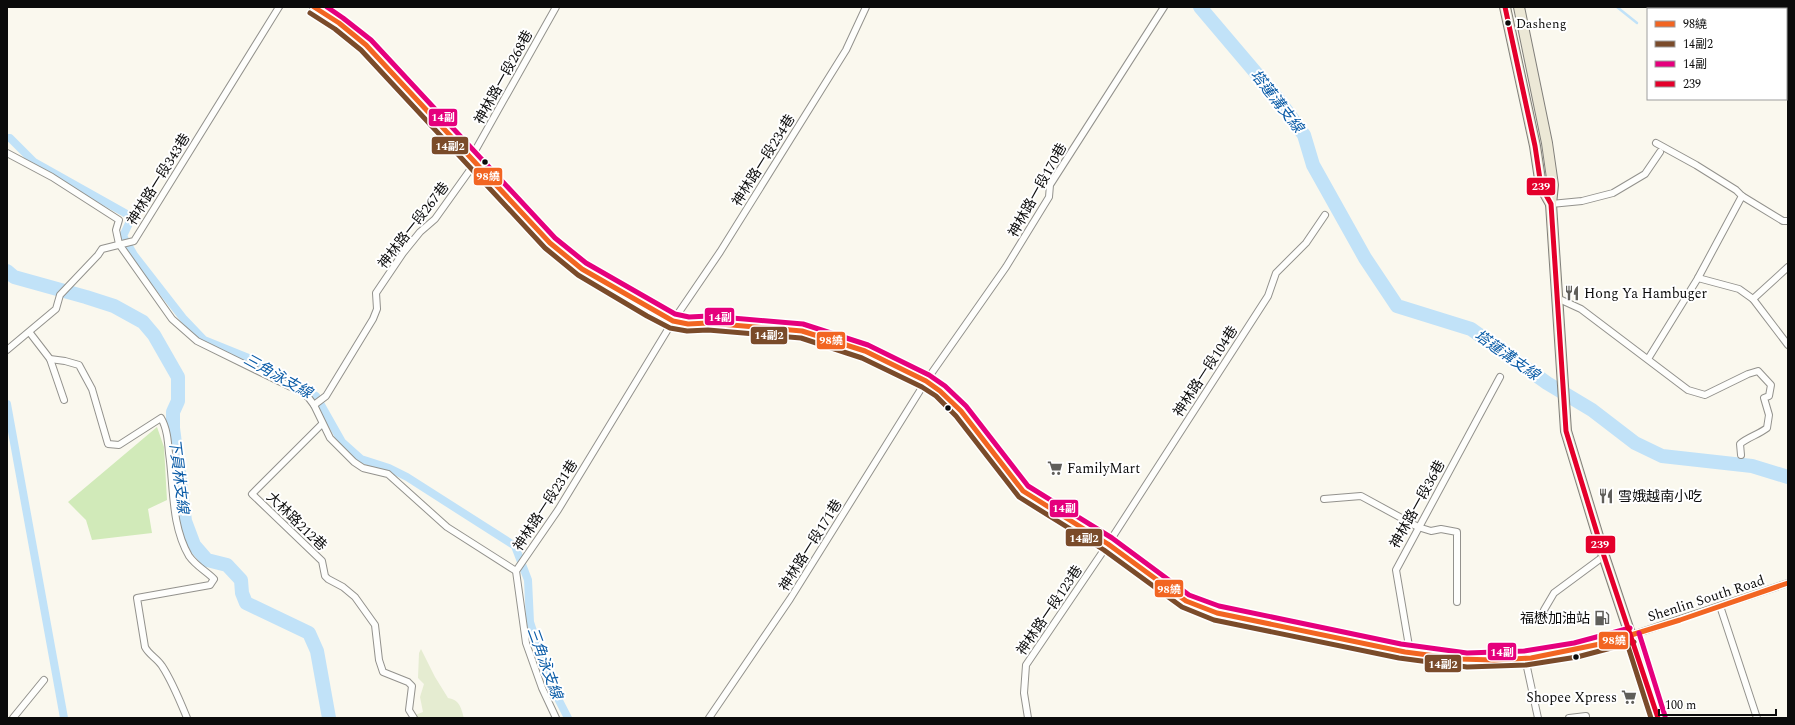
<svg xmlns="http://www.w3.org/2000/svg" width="1795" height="725" font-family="Spectral,'Noto Sans TC',serif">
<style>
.forest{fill:#d1eab9}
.cemetery{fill:#e5ecd1}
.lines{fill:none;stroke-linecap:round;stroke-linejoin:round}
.stream{stroke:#c1e2f8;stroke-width:2.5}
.canal{stroke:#c1e2f8;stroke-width:8}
.river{stroke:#c1e2f8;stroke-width:14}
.minor-casing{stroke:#93928d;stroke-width:8}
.tertiary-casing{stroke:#93928d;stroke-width:10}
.primary-casing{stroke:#807f7a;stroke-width:12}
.minor{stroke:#fefefc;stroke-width:6}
.tertiary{stroke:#fefefc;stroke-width:8}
.primary{stroke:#ece8d6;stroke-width:10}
.bus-1-casing{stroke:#fff;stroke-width:8}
.bus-2-casing{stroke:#fff;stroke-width:8}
.bus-3-casing{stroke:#fff;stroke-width:8}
.bus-4-casing{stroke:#fff;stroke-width:8}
.bus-1{stroke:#f26522;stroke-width:5}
.bus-2{stroke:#7a4b2a;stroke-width:5}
.bus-3{stroke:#e5007d;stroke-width:5}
.bus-4{stroke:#e4002b;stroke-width:5}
.bus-dot{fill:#0b0b0b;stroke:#fff;stroke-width:1.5}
.labels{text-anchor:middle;stroke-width:4;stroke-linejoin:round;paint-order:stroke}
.bus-label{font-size:13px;fill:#0b0b0b;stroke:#fff;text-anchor:start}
.street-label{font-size:14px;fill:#0b0b0b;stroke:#fff}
.poi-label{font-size:14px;fill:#0b0b0b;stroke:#fff;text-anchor:start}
.water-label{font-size:15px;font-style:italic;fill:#0b5ca7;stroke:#fff}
.line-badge{stroke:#fff;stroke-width:1.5}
.badge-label{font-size:11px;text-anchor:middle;font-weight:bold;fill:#fff}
</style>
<rect width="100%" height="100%" fill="#faf8ee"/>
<path class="forest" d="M 157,427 L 164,447 L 167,500 L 148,509 L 152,533 L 92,540 L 86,520 L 68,502 Z"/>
<path class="cemetery" d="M 421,649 L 435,677 L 448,698 C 460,700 461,708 464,718 L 407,718 L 423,712 L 420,697 L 424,684 L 418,678 L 419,653 Z"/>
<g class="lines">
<path class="stream" d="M 1617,7 L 1637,23"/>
<g class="canal">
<path d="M 7,138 L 10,138 L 34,162 L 132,217 L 123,236 L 134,255 L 183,318 L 204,340 L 251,359 L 316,396 L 342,442 L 361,459 L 389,468 L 407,477 L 515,546 L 528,580 L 530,622 L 550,683 L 568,718"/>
<path d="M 7,404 L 64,718"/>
</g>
<g class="river">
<path d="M 1200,7 L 1278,99 L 1304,135 L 1313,165 L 1365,258 L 1397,306 L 1471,329 L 1547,383 L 1592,410 L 1635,443 L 1662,456 L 1752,466 L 1788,477"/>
<path d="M 7,271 L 14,277 L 86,297 L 114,306 L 143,322 L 154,335 L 178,377 L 178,401 L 173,412 L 173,428 L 185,521 L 194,545 L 207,560 L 227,565 L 241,580 L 242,593 L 246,603 L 309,633 L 317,651 L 329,718"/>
</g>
<g class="minor-casing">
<g id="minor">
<path d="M 1656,143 L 1696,165 L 1736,190 L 1742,196 L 1783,221 L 1788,221"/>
<path d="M 7,153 L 52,177 L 119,220 L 116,230 L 119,244 L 172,319 L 197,341 L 301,392 L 308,397 L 314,405 L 330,438 L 354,462 L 363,468 L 388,474 L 447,527 L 516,571"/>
<path d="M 471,158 L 556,7"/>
<path d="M 1551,204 L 1582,201 L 1613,193 L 1645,174 L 1660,152"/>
<path d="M 1698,278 L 1739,289 L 1753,299 L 1788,345"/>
<path d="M 1557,298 L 1581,309 L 1688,390 L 1705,395 L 1748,374 L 1758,371 L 1771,385 L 1769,396 L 1764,398 L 1769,415 L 1767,428 C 1758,435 1748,437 1740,444 L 1741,455"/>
<path d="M 1753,299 L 1788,267"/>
<path d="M 30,333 L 50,359 L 65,361 L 79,365 L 92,389 L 108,444 L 119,445 L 161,418 C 167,428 168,441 169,453 C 174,488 171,525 189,556 C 196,566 206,571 214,579 L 210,585 L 137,598 L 145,647 C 149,655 157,658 162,666 C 172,681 180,701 187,718"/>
<path d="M 7,350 L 56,309 L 60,295 L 98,255 L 102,249 L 134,241 L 279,7"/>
<path d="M 50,359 L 64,400"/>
<path d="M 1648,359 L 1698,278 L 1742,196"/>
<path d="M 314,405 L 326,396 L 373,319 L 377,309 L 376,293 L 403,253 L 420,232 L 435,219 L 475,163"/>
<path d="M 322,424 L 252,494 L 322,561 L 325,576 L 328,579 L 343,587 L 355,597 L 375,625 L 379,660 L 383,672 L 408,682 L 412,686 L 409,710 L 414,718"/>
<path d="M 1324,499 L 1361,496 L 1418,527 L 1431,531 L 1441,529 L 1457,532 L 1457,602"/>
<path d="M 1720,606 L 1757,718"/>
<path d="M 1544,610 L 1554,593 L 1604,556"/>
<path d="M 1632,635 L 1788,583"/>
<path d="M 1410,652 L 1396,570 L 1500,377"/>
<path d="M 1525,658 L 1538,718"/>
<path d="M 13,718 L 44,680"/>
<path d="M 556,718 L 542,688 L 526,643 L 516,571 L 558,510 L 673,321 L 720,252 L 846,50 L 866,7"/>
<path d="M 709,718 L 790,599 L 926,381 L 1006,267 L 1049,197 L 1050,185 L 1164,7"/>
<path d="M 1028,718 L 1024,693 L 1026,665 L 1108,544 L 1268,296 L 1276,273 L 1306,243 L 1325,215"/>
<path d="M 1569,718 L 1586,716"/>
</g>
</g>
<g class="tertiary-casing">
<path id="tertiary" d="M 314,7 L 339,23 L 366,45 L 550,243 L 582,269 L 651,310 L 673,321 L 688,324 L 708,323 L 802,331 L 865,351 L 926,381 L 940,391 L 961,411 L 1023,491 L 1108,544 L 1186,601 L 1217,613 L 1400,651 L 1467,660 L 1525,658 L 1575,650 L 1632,635"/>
</g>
<g class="primary-casing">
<g id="primary">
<path d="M 1505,7 L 1535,146 L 1541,186 L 1551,204"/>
<path d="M 1519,7 L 1547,143 L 1553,185 L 1551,204 L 1566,431 L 1604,556 L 1658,718"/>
</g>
</g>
<use href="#minor" class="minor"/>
<use href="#tertiary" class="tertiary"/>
<use href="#primary" class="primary"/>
<g class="bus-1-casing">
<path id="bus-1" d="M 314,7 L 339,23 L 366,45 L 550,243 L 582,269 L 673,321 L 688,324 L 708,323 L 802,331 L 865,351 L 926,381 L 940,391 L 961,411 L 1023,491 L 1108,544 L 1186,601 L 1217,613 L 1405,652 L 1459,659 L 1494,660 L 1531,658 L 1605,643 L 1680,620 L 1788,583"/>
</g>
<g class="bus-2-casing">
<g id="bus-2">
<path d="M 310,13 L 335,29 L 361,50 L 545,248 L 578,275 L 647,316 L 670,328 L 687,331 L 708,330 L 801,338 L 862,358 L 922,387 L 936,396 L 956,416 L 1019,497 L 1104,550 L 1182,607 L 1214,620 L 1399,658 L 1467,667 L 1526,665 L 1577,657 L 1634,642"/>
<path d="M 1625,637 L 1651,718"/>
</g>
</g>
<g class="bus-3-casing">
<g id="bus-3">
<path d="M 327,7 L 343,18 L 371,40 L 555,238 L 586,263 L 675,314 L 689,317 L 709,316 L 803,324 L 868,345 L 929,375 L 945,386 L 966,406 L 1028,486 L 1112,538 L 1189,595 L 1219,606 L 1401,644 L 1467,653 L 1524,651 L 1574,643 L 1630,628"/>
<path d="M 1639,633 L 1665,716"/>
</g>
</g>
<g class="bus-4-casing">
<path id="bus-4" d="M 1505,7 L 1535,146 L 1541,186 L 1551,204 L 1566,431 L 1604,556 L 1658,718"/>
</g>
<use href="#bus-1" class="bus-1"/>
<use href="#bus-2" class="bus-2"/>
<use href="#bus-3" class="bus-3"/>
<use href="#bus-4" class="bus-4"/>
</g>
<defs>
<g id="restaurant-bare" transform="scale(1.2)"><path d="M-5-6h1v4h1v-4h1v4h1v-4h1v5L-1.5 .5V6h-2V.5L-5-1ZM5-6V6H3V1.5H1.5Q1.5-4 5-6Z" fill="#5f5e5a" stroke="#fff" stroke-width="2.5" paint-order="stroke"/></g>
<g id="supermarket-bare" transform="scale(1.2)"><path d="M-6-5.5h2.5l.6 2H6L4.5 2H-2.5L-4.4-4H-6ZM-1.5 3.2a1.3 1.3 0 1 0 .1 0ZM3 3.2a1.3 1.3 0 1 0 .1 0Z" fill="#5f5e5a" stroke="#fff" stroke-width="2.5" paint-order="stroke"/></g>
<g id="fuel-bare" transform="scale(1.2)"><path d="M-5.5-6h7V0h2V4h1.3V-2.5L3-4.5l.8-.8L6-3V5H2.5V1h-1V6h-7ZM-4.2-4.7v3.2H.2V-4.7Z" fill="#5f5e5a" stroke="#fff" stroke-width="2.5" paint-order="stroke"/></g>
</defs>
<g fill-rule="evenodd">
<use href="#restaurant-bare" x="1572" y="293"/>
<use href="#supermarket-bare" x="1055" y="468"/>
<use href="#restaurant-bare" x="1606" y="496"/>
<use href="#fuel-bare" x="1602" y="618"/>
<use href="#supermarket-bare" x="1629" y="697"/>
</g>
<g class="bus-dot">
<circle cx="1508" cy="23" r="3.5"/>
<circle cx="485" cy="162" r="3.5"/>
<circle cx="948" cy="408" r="3.5"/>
<circle cx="1576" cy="657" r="3.5"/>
</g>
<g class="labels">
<g class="bus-label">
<text x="1516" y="28">Dasheng</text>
</g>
<g class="street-label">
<text transform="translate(503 77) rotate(-61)" y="5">神林路一段268巷</text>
<text transform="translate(763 160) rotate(-58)" y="5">神林路一段234巷</text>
<text transform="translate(158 179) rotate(-58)" y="5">神林路一段343巷</text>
<text transform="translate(1037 190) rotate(-61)" y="5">神林路一段170巷</text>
<text transform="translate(413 225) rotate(-52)" y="5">神林路一段267巷</text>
<text transform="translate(1205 371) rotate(-57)" y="5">神林路一段104巷</text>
<text transform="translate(1417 504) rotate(-61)" y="5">神林路一段36巷</text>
<text transform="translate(545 505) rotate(-57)" y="5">神林路一段231巷</text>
<text transform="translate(297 521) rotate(44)" y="5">大林路212巷</text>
<text transform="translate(810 545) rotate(-58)" y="5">神林路一段171巷</text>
<text transform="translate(1706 598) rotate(-18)" y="5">Shenlin South Road</text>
<text transform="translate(1049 610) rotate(-56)" y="5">神林路一段123巷</text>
</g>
<g class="poi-label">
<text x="1584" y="298">Hong Ya Hambuger</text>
<text x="1067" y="473">FamilyMart</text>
<text x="1618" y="501">雪娥越南小吃</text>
<text x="1590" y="623" text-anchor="end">福懋加油站</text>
<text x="1617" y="702" text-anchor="end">Shopee Xpress</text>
</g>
<g class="water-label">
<text transform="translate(1277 101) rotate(52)" y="5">塔蓮溝支線</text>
<text transform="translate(1507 355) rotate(35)" y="5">塔蓮溝支線</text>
<text transform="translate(278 376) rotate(29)" y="5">三角泳支線</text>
<text transform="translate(179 476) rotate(83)" y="5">下員林支線</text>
<text transform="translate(545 663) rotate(70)" y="5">三角泳支線</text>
</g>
</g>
<g class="line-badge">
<rect x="428" y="108" width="30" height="19" rx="4" fill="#e5007d"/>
<rect x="431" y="136" width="38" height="19" rx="4" fill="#7a4b2a"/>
<rect x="473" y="167" width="30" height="19" rx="4" fill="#f26522"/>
<rect x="1526" y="177" width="30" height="19" rx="4" fill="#e4002b"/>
<rect x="704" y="307" width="31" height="19" rx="4" fill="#e5007d"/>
<rect x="750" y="326" width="38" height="19" rx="4" fill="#7a4b2a"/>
<rect x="816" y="331" width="30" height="19" rx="4" fill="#f26522"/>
<rect x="1049" y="499" width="30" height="19" rx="4" fill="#e5007d"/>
<rect x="1065" y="528" width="38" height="19" rx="4" fill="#7a4b2a"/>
<rect x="1585" y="535" width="31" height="19" rx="4" fill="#e4002b"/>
<rect x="1154" y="579" width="30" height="19" rx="4" fill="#f26522"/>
<rect x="1598" y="631" width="31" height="19" rx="4" fill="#f26522"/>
<rect x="1487" y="642" width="30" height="19" rx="4" fill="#e5007d"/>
<rect x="1424" y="654" width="38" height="19" rx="4" fill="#7a4b2a"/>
</g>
<g class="badge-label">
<text x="443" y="121">14副</text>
<text x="450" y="150">14副2</text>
<text x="488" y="180">98繞</text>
<text x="1541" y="190">239</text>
<text x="720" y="321">14副</text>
<text x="769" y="339">14副2</text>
<text x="831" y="344">98繞</text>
<text x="1064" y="512">14副</text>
<text x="1084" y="542">14副2</text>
<text x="1600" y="548">239</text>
<text x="1169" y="593">98繞</text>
<text x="1614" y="644">98繞</text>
<text x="1502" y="656">14副</text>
<text x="1443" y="668">14副2</text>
</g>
<rect width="1795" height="725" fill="none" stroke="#0b0b0b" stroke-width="16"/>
<rect x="1647" y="8" width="140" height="92" fill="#ffffff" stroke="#9d9d9d"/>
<rect x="1655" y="21" width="20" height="6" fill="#f26522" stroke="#9d9d9d"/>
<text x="1683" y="28" font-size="12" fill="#0b0b0b">98繞</text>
<rect x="1655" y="41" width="20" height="6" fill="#7a4b2a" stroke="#9d9d9d"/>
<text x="1683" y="48" font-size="12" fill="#0b0b0b">14副2</text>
<rect x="1655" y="61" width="20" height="6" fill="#e5007d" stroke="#9d9d9d"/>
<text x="1683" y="68" font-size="12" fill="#0b0b0b">14副</text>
<rect x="1655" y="81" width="20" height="6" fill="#e4002b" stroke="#9d9d9d"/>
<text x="1683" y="88" font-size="12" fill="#0b0b0b">239</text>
<path d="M1659 709v6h117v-6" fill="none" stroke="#0b0b0b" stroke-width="2"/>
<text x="1665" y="709" font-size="12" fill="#0b0b0b" stroke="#ffffff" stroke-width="3" paint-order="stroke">100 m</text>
</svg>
